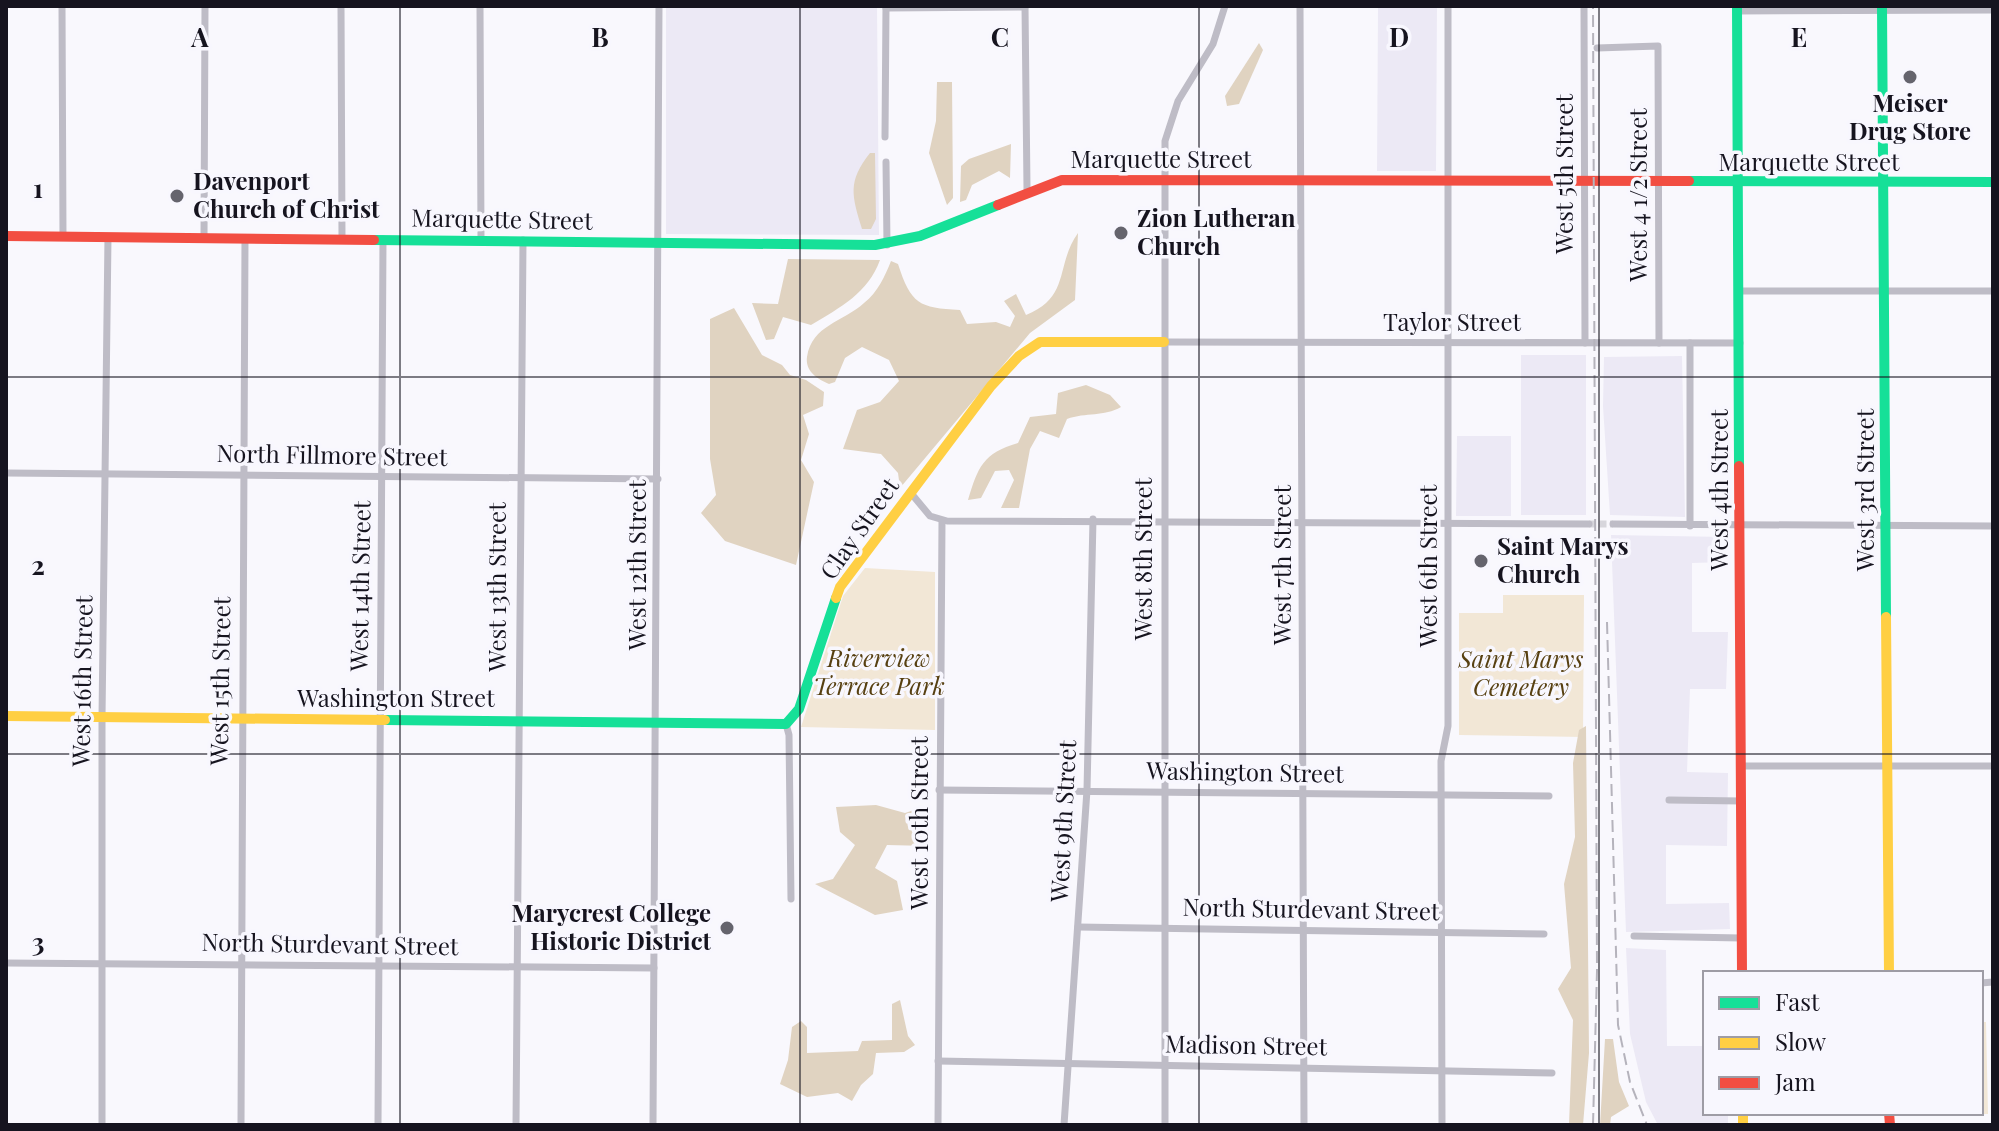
<svg xmlns="http://www.w3.org/2000/svg" width="1999" height="1131" font-family="'Playfair Display',serif">
<style>
.built{fill:#ece9f5}
.green{fill:#f2e7d6}
.forest{fill:#e0d3c1}
.lines{fill:none;stroke-linecap:round;stroke-linejoin:round}
.street-tunnel{stroke:#d7d6dc;stroke-width:7;stroke-dasharray:7 3.5;stroke-linecap:butt}
.street{stroke:#bebcc6;stroke-width:7}
.fast{stroke:#16e098;stroke-width:10}
.slow{stroke:#ffcf43;stroke-width:10}
.jam{stroke:#f24e42;stroke-width:10}
.rail{stroke:#b5b3bc;stroke-width:2;stroke-dasharray:12 6;stroke-linecap:butt}
.grid{fill:none;stroke:#16141f;stroke-width:2;stroke-opacity:0.55}
.poi-dot{fill:#65646d;stroke:#f8f7fe;stroke-width:3}
.labels{text-anchor:middle;stroke-width:7;stroke-linejoin:round;paint-order:stroke}
.poi-label{font-size:24px;font-weight:bold;fill:#16141f;stroke:#f8f7fe;text-anchor:start}
.street-label{font-size:24px;fill:#16141f;stroke:#f8f7fe}
.park-label{font-size:24px;font-style:italic;fill:#574011;stroke:#f8f7fe}
.grid-label{font-size:26px;text-anchor:middle;font-weight:bold;fill:#16141f;stroke:#f8f7fe;stroke-width:7;stroke-linejoin:round;paint-order:stroke}
</style>
<rect width="100%" height="100%" fill="#f9f8fd"/>
<g class="built">
<path d="M 666,6 L 877,6 L 879,235 L 666,234 Z"/>
<path d="M 1437,6 L 1436,171 L 1377,171 L 1378,7 Z"/>
<rect x="1521" y="355" width="65" height="160"/>
<path d="M 1682,356 L 1685,517 L 1610,515 L 1603,406 L 1604,357 Z"/>
<path d="M 1457,436 L 1511,436 L 1511,516 L 1456,516 Z"/>
<path d="M 1611,535 L 1726,537 L 1726,562 L 1692,563 L 1692,632 L 1728,632 L 1726,689 L 1690,689 L 1687,772 L 1728,773 L 1727,846 L 1666,845 L 1666,904 L 1729,903 L 1730,929 L 1626,932 Z"/>
<path d="M 1626,948 L 1666,950 L 1667,1046 L 1705,1046 L 1705,1113 L 1728,1113 L 1728,1125 L 1658,1125 L 1646,1102 L 1630,1034 Z"/>
</g>
<g class="green">
<path d="M 865,568 L 935,572 L 935,730 L 801,727 L 843,596 Z"/>
<path d="M 1503,595 L 1584,595 L 1583,737 L 1459,735 L 1459,613 L 1503,613 Z"/>
<path d="M 1981,1022 L 1986,1022 L 1988,1114 L 1900,1116 L 1900,1113 L 1981,1113 Z"/>
</g>
<g class="forest">
<path d="M 1259,43 L 1263,50 L 1239,104 L 1227,106 L 1225,96 Z"/>
<path d="M 937,82 L 952,82 L 953,198 L 947,205 L 929,153 L 936,121 Z"/>
<path d="M 1011,144 L 1010,178 L 999,171 L 972,185 L 966,200 L 960,202 L 961,166 L 969,159 Z"/>
<path d="M 870,153 L 875,153 L 876,219 L 871,229 L 862,229 C 852,196 847,182 870,153 Z"/>
<path d="M 1078,233 L 1075,300 L 1030,333 L 900,488 L 898,473 L 881,454 L 843,449 L 857,410 L 880,402 L 899,381 L 889,360 L 862,347 L 845,358 L 835,382 L 829,384 C 817,379 805,371 807,357 C 812,325 843,322 864,303 C 878,292 885,276 891,261 L 898,264 C 911,304 919,308 960,310 L 967,324 L 996,322 L 1010,327 L 1015,316 L 1004,301 L 1016,294 L 1026,315 C 1071,297 1055,265 1078,233 Z"/>
<path d="M 788,259 L 880,260 C 868,293 841,307 811,325 L 783,317 L 774,339 L 766,340 L 752,303 L 778,304 Z"/>
<path d="M 734,308 L 762,355 L 782,365 L 790,375 L 806,380 L 824,392 L 823,406 L 803,415 L 809,434 L 801,460 L 814,482 L 796,565 L 725,541 L 701,513 L 716,495 L 710,459 L 710,319 Z"/>
<path d="M 1086,385 L 1110,395 L 1121,407 C 1104,417 1086,412 1067,419 L 1059,438 L 1040,431 L 1030,449 L 1019,508 L 1001,508 L 1014,480 L 1009,470 L 995,471 L 981,498 L 968,500 C 978,467 983,453 1018,443 L 1030,417 L 1056,414 L 1058,393 Z"/>
<path d="M 1586,726 L 1589,1053 L 1583,1125 L 1569,1125 L 1573,1020 L 1558,989 L 1571,968 L 1564,884 L 1575,837 L 1573,763 L 1579,730 Z"/>
<path d="M 876,805 L 905,813 L 929,805 L 928,846 L 887,845 L 875,868 L 897,881 L 903,910 L 875,915 L 815,884 L 833,879 L 855,845 L 840,832 L 836,807 Z"/>
<path d="M 900,1000 L 908,1036 L 915,1045 L 904,1052 L 876,1053 L 873,1074 L 861,1085 L 852,1101 L 838,1093 L 807,1097 L 780,1084 L 788,1060 L 792,1027 L 801,1021 L 807,1027 L 807,1053 L 858,1051 L 862,1041 L 892,1040 L 892,1004 Z"/>
<path d="M 1605,1039 L 1613,1039 L 1619,1082 L 1629,1106 L 1611,1117 L 1610,1125 L 1600,1125 Z"/>
</g>
<g class="lines">
<path class="street-tunnel" d="M 1589,524 L 1613,524"/>
<g class="street">
<path d="M 62,6 L 63,237"/>
<path d="M 341,6 L 342,238"/>
<path d="M 480,6 L 481,240"/>
<path d="M 1025,6 L 1027,189"/>
<path d="M 1300,6 L 1304,1125"/>
<path d="M 1584,6 L 1585,343"/>
<path d="M 886,8 L 1025,7"/>
<path d="M 1737,11 L 1993,10"/>
<path d="M 1597,48 L 1658,46 L 1659,343"/>
<path d="M 885,137 L 886,6"/>
<path d="M 886,162 L 887,245"/>
<path d="M 204,238 L 205,6"/>
<path d="M 1739,291 L 1993,291"/>
<path d="M 1164,342 L 1740,343"/>
<path d="M 6,473 L 658,479"/>
<path d="M 910,492 L 930,516 L 947,521 L 1589,524"/>
<path d="M 1613,524 L 1993,526"/>
<path d="M 1690,526 L 1690,343"/>
<path d="M 786,724 L 789,735 L 791,899"/>
<path d="M 1741,766 L 1993,766"/>
<path d="M 939,790 L 1549,796"/>
<path d="M 1669,800 L 1741,801"/>
<path d="M 1078,927 L 1544,934"/>
<path d="M 1634,936 L 1741,938"/>
<path d="M 6,963 L 654,968"/>
<path d="M 1981,983 L 1993,982"/>
<path d="M 938,1061 L 1552,1073"/>
<path d="M 102,1125 L 102,717 L 108,237"/>
<path d="M 241,1125 L 245,238"/>
<path d="M 378,1125 L 383,239"/>
<path d="M 516,1125 L 523,240"/>
<path d="M 653,1125 L 659,6"/>
<path d="M 938,1125 L 942,521"/>
<path d="M 1064,1125 L 1087,790 L 1093,519"/>
<path d="M 1165,1125 L 1165,141 L 1178,101 L 1213,44 L 1225,6"/>
<path d="M 1442,1125 L 1441,761 L 1448,726 L 1448,6"/>
</g>
<g class="fast">
<path d="M 1737,6 L 1739,466"/>
<path d="M 1882,6 L 1886,617"/>
<path d="M 1689,181 L 1993,182"/>
<path d="M 374,240 L 875,245 L 920,236 L 998,205"/>
<path d="M 385,720 L 786,724 L 799,709 L 836,598"/>
</g>
<g class="slow">
<path d="M 836,598 L 840,587 L 991,386 L 1019,356 L 1040,342 L 1164,342"/>
<path d="M 1886,617 L 1889,973"/>
<path d="M 6,716 L 385,720"/>
<path d="M 1743,1113 L 1743,1125"/>
</g>
<g class="jam">
<path d="M 998,205 L 1062,180 L 1689,181"/>
<path d="M 6,236 L 374,240"/>
<path d="M 1739,466 L 1742,973"/>
<path d="M 1889,1113 L 1890,1125"/>
</g>
<g class="rail">
<path d="M 1607,622 L 1618,1025 L 1630,1082 L 1647,1125"/>
<path d="M 1593,1125 L 1597,971 L 1593,6"/>
</g>
</g>
<path class="grid" d="M 400,6 L 400,1125M 800,6 L 800,1125M 1199,6 L 1199,1125M 1599,6 L 1599,1125M 6,377 L 1993,377M 6,754 L 1993,754"/>
<g class="poi-dot">
<circle cx="1910" cy="77" r="8"/>
<circle cx="177" cy="196" r="8"/>
<circle cx="1121" cy="233" r="8"/>
<circle cx="1481" cy="561" r="8"/>
<circle cx="727" cy="928" r="8"/>
</g>
<g class="labels">
<g class="poi-label">
<text x="1910" y="112" text-anchor="middle">Meiser<tspan x="1910" dy="28">Drug Store</tspan></text>
<text x="193" y="190">Davenport<tspan x="193" dy="28">Church of Christ</tspan></text>
<text x="1137" y="227">Zion Lutheran<tspan x="1137" dy="28">Church</tspan></text>
<text x="1497" y="555">Saint Marys<tspan x="1497" dy="28">Church</tspan></text>
<text x="711" y="922" text-anchor="end">Marycrest College<tspan x="711" dy="28">Historic District</tspan></text>
</g>
<g class="street-label">
<text x="1161" y="168">Marquette Street</text>
<text x="1809" y="171">Marquette Street</text>
<text transform="translate(1565 174) rotate(-90)" y="8">West 5th Street</text>
<text transform="translate(1639 195) rotate(-90)" y="8">West 4 1/2 Street</text>
<text transform="translate(502 220) rotate(1)" y="8">Marquette Street</text>
<text x="1452" y="331">Taylor Street</text>
<text transform="translate(332 456) rotate(1)" y="8">North Fillmore Street</text>
<text transform="translate(1720 490) rotate(-90)" y="8">West 4th Street</text>
<text transform="translate(1866 490) rotate(-90)" y="8">West 3rd Street</text>
<text transform="translate(860 529) rotate(-55)" y="8">Clay Street</text>
<text transform="translate(1144 559) rotate(-90)" y="8">West 8th Street</text>
<text transform="translate(638 565) rotate(-90)" y="8">West 12th Street</text>
<text transform="translate(1283 565) rotate(-90)" y="8">West 7th Street</text>
<text transform="translate(1429 566) rotate(-90)" y="8">West 6th Street</text>
<text transform="translate(361 586) rotate(-89)" y="8">West 14th Street</text>
<text transform="translate(498 587) rotate(-90)" y="8">West 13th Street</text>
<text transform="translate(83 681) rotate(-89)" y="8">West 16th Street</text>
<text transform="translate(221 681) rotate(-89)" y="8">West 15th Street</text>
<text x="396" y="707">Washington Street</text>
<text transform="translate(1245 773) rotate(1)" y="8">Washington Street</text>
<text transform="translate(1064 821) rotate(-87)" y="8">West 9th Street</text>
<text transform="translate(920 823) rotate(-90)" y="8">West 10th Street</text>
<text transform="translate(1311 910) rotate(1)" y="8">North Sturdevant Street</text>
<text transform="translate(330 945) rotate(1)" y="8">North Sturdevant Street</text>
<text transform="translate(1246 1046) rotate(1)" y="8">Madison Street</text>
</g>
<g class="park-label">
<text x="879" y="667">Riverview<tspan x="879" dy="28">Terrace Park</tspan></text>
<text x="1521" y="668">Saint Marys<tspan x="1521" dy="28">Cemetery</tspan></text>
</g>
</g>
<g class="grid-label">
<text x="200" y="47">A</text>
<text x="600" y="47">B</text>
<text x="1000" y="47">C</text>
<text x="1399" y="47">D</text>
<text x="1799" y="47">E</text>
<text x="38" y="198">1</text>
<text x="38" y="575">2</text>
<text x="38" y="952">3</text>
</g>
<rect width="1999" height="1131" fill="none" stroke="#16141f" stroke-width="16"/>
<rect x="1703" y="971" width="280" height="144" fill="#f8f7fe" stroke="#9e9ca5" stroke-width="2"/>
<rect x="1719" y="997" width="40" height="12" fill="#16e098" stroke="#9e9ca5" stroke-width="2"/>
<text x="1775" y="1011" font-size="24" fill="#16141f">Fast</text>
<rect x="1719" y="1037" width="40" height="12" fill="#ffcf43" stroke="#9e9ca5" stroke-width="2"/>
<text x="1775" y="1051" font-size="24" fill="#16141f">Slow</text>
<rect x="1719" y="1077" width="40" height="12" fill="#f24e42" stroke="#9e9ca5" stroke-width="2"/>
<text x="1775" y="1091" font-size="24" fill="#16141f">Jam</text>
</svg>
